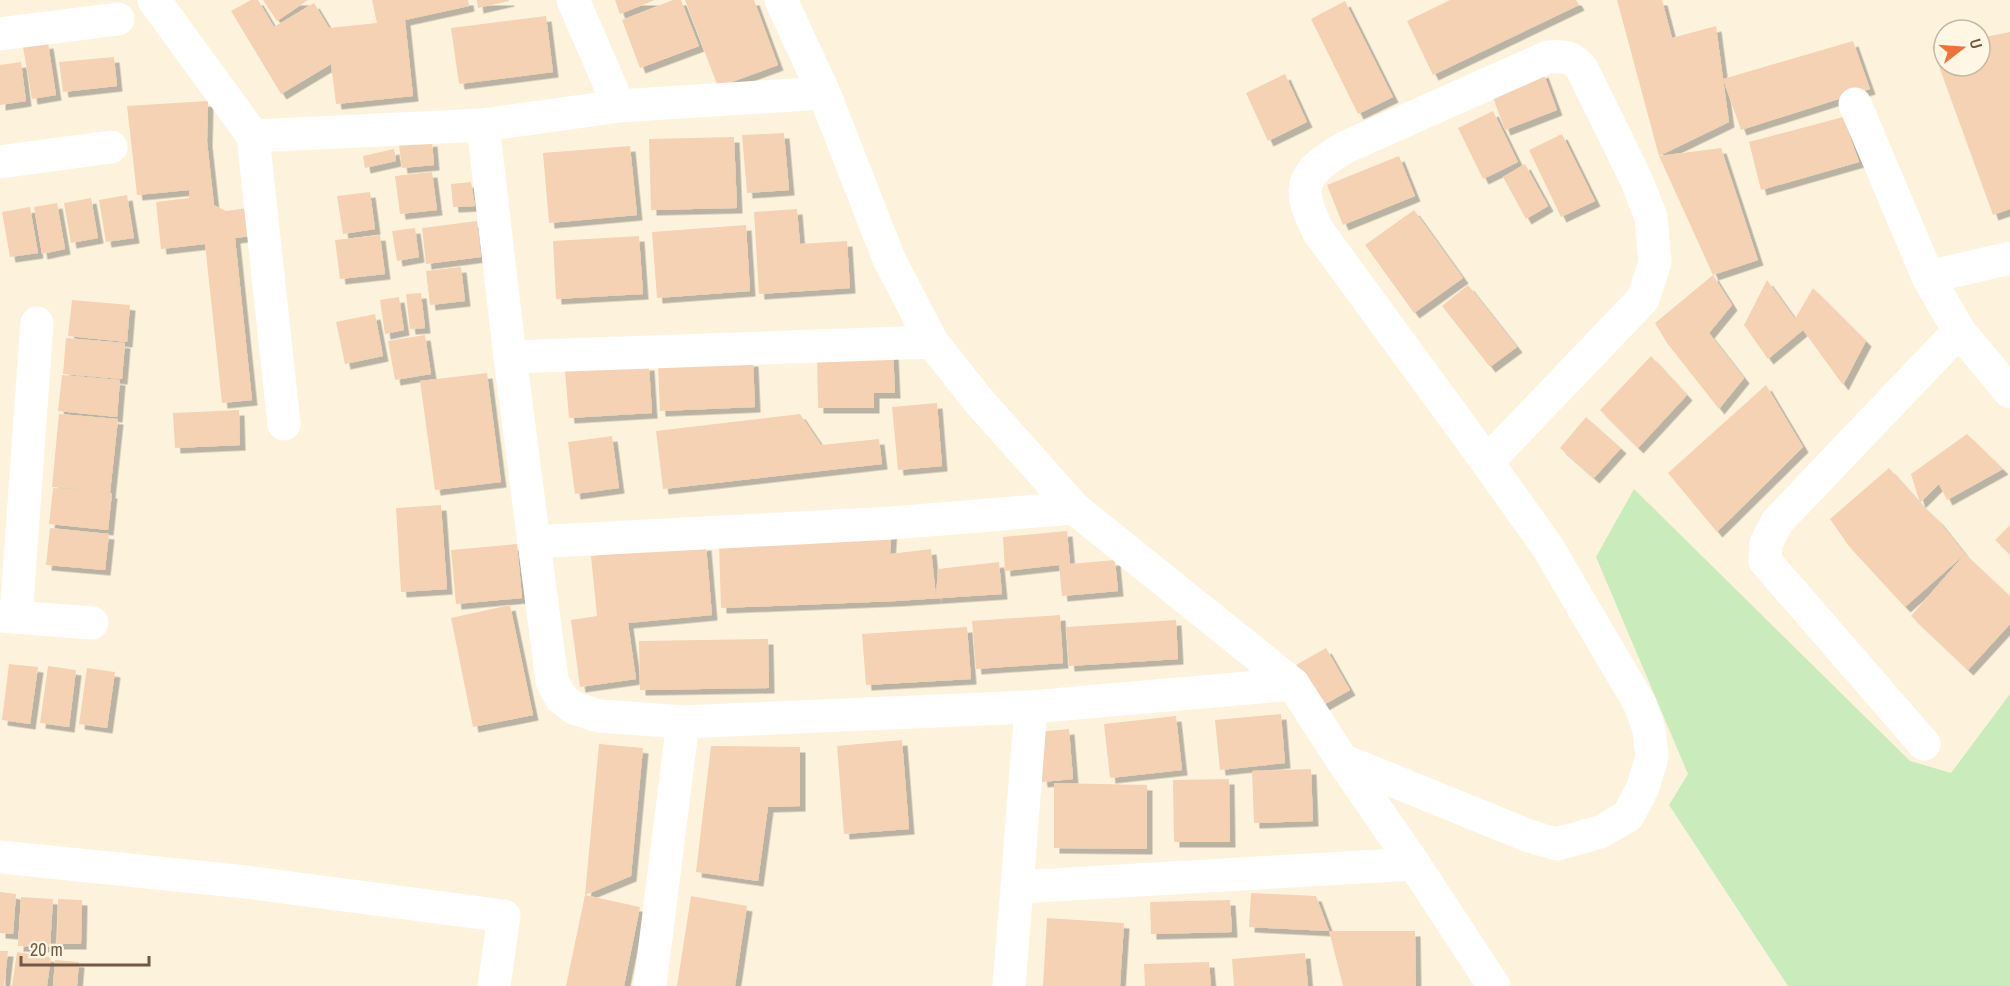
<svg xmlns="http://www.w3.org/2000/svg" width="2010" height="986" font-family="'Archivo Narrow',sans-serif">
<style>
.green{fill:#caebbb}
.building{fill:#f4d2b3;filter:url(#shadow)}
.lines{fill:none;stroke-linecap:round;stroke-linejoin:round}
.minor{stroke:#fff;stroke-width:33}
</style>
<defs>
<filter id="shadow"><feDropShadow dx="5.5" dy="5.5" stdDeviation="0" flood-color="#0004"/></filter>
</defs>
<rect width="100%" height="100%" fill="#fdf3dd"/>
<path class="green" d="M 1634,489 L 1910,761 L 1951,773 L 2010,694 L 2010,986 L 1788,986 L 1669,805 L 1688,774 L 1596,557 Z"/>
<g class="building">
<path d="M 251,0 L 258,0 L 274,27 L 314,3 L 329,28 L 377,23 L 372,0 L 468,0 L 469,6 L 405,20 L 413,96 L 336,104 L 331,64 L 281,94 L 231,11 Z"/>
<path d="M 263,0 L 308,0 L 277,21 Z"/>
<path d="M 477,0 L 509,0 L 509,1 L 478,8 Z"/>
<path d="M 615,0 L 655,0 L 620,14 Z"/>
<path d="M 673,0 L 681,0 L 699,46 L 640,68 L 622,20 Z"/>
<path d="M 685,0 L 754,0 L 778,65 L 718,87 Z"/>
<path d="M 1450,0 L 1576,0 L 1579,5 L 1433,75 L 1407,21 Z"/>
<path d="M 1617,0 L 1662,0 L 1672,38 L 1716,26 L 1723,79 L 1853,41 L 1870,89 L 1741,130 L 1723,79 L 1729,122 L 1659,156 L 1721,148 L 1758,260 L 1713,275 L 1732,305 L 1709,333 L 1744,378 L 1719,409 L 1667,343 L 1655,323 L 1713,275 L 1659,156 Z"/>
<path d="M 1345,1 L 1393,97 L 1358,114 L 1311,19 Z"/>
<path d="M 546,16 L 553,72 L 459,84 L 451,28 Z"/>
<path d="M 2010,32 L 2010,209 L 1993,215 L 1932,47 L 1944,45 L 1944,66 L 1980,66 L 1980,38 Z"/>
<path d="M 48,43 L 56,95 L 32,99 L 23,47 Z"/>
<path d="M 114,57 L 117,86 L 63,92 L 59,62 Z"/>
<path d="M 21,62 L 26,101 L 0,105 L 0,65 Z"/>
<path d="M 1543,72 L 1557,110 L 1505,130 L 1491,92 Z"/>
<path d="M 1285,74 L 1307,122 L 1268,141 L 1246,93 Z"/>
<path d="M 208,101 L 207,141 L 214,205 L 226,211 L 248,208 L 251,236 L 235,238 L 252,400 L 222,403 L 205,244 L 161,249 L 156,202 L 189,198 L 189,190 L 137,195 L 127,106 Z"/>
<path d="M 1493,111 L 1518,162 L 1483,179 L 1458,128 Z"/>
<path d="M 1843,117 L 1859,162 L 1761,190 L 1749,142 Z"/>
<path d="M 784,133 L 789,190 L 747,193 L 742,135 Z"/>
<path d="M 1562,134 L 1595,201 L 1561,217 L 1529,150 Z"/>
<path d="M 734,137 L 737,208 L 651,210 L 649,139 Z"/>
<path d="M 432,141 L 434,165 L 402,168 L 399,145 Z"/>
<path d="M 630,146 L 637,215 L 549,223 L 543,153 Z"/>
<path d="M 394,149 L 396,161 L 365,168 L 363,156 Z"/>
<path d="M 1399,156 L 1415,196 L 1343,225 L 1327,185 Z"/>
<path d="M 1525,164 L 1548,206 L 1526,219 L 1503,177 Z"/>
<path d="M 432,172 L 437,210 L 400,214 L 395,176 Z"/>
<path d="M 471,182 L 475,206 L 453,207 L 451,184 Z"/>
<path d="M 370,192 L 375,229 L 343,234 L 337,196 Z"/>
<path d="M 127,195 L 134,238 L 106,242 L 99,200 Z"/>
<path d="M 91,198 L 98,238 L 71,243 L 64,203 Z"/>
<path d="M 57,203 L 65,249 L 42,254 L 34,207 Z"/>
<path d="M 30,207 L 38,253 L 10,257 L 2,212 Z"/>
<path d="M 797,209 L 800,244 L 847,241 L 850,288 L 759,294 L 754,212 Z"/>
<path d="M 1414,210 L 1463,278 L 1414,313 L 1365,245 Z"/>
<path d="M 477,221 L 481,257 L 426,264 L 422,228 Z"/>
<path d="M 746,225 L 750,291 L 657,298 L 652,232 Z"/>
<path d="M 415,228 L 419,257 L 397,261 L 392,231 Z"/>
<path d="M 380,235 L 385,274 L 340,279 L 335,240 Z"/>
<path d="M 639,236 L 643,294 L 556,299 L 553,241 Z"/>
<path d="M 461,267 L 465,301 L 430,305 L 426,271 Z"/>
<path d="M 1767,280 L 1795,319 L 1813,288 L 1866,341 L 1843,385 L 1803,330 L 1768,359 L 1744,325 Z"/>
<path d="M 1468,285 L 1517,347 L 1490,367 L 1442,306 Z"/>
<path d="M 421,293 L 425,328 L 410,329 L 406,294 Z"/>
<path d="M 399,297 L 404,330 L 385,334 L 380,300 Z"/>
<path d="M 72,300 L 130,305 L 127,342 L 68,336 Z"/>
<path d="M 375,314 L 383,356 L 345,364 L 336,322 Z"/>
<path d="M 425,335 L 431,374 L 395,380 L 388,341 Z"/>
<path d="M 66,338 L 125,343 L 122,379 L 63,374 Z"/>
<path d="M 893,350 L 895,393 L 874,393 L 874,408 L 818,408 L 817,351 Z"/>
<path d="M 1651,356 L 1687,395 L 1638,448 L 1600,410 Z"/>
<path d="M 753,361 L 755,407 L 660,411 L 658,364 Z"/>
<path d="M 649,365 L 652,413 L 569,418 L 565,371 Z"/>
<path d="M 487,373 L 501,482 L 435,490 L 420,381 Z"/>
<path d="M 62,375 L 120,380 L 117,417 L 58,411 Z"/>
<path d="M 1766,385 L 1803,447 L 1717,532 L 1668,473 Z"/>
<path d="M 937,403 L 942,466 L 898,470 L 892,407 Z"/>
<path d="M 239,410 L 240,445 L 175,448 L 173,413 Z"/>
<path d="M 59,414 L 118,419 L 110,493 L 112,493 L 108,530 L 49,524 L 53,488 L 87,490 L 52,487 Z"/>
<path d="M 800,414 L 821,445 L 879,439 L 882,464 L 663,489 L 656,431 Z"/>
<path d="M 1586,417 L 1621,448 L 1594,478 L 1560,448 Z"/>
<path d="M 1967,434 L 2003,469 L 1947,500 L 1939,484 L 1920,503 L 1938,520 L 1965,554 L 1905,607 L 1848,545 L 1830,519 L 1889,468 L 1920,503 L 1911,474 Z"/>
<path d="M 612,436 L 619,488 L 575,494 L 568,442 Z"/>
<path d="M 441,505 L 447,589 L 401,592 L 396,508 Z"/>
<path d="M 2010,525 L 2010,554 L 1995,540 Z"/>
<path d="M 892,527 L 890,554 L 931,549 L 936,597 L 938,569 L 999,562 L 1002,594 L 896,601 L 721,608 L 719,544 Z"/>
<path d="M 50,528 L 109,534 L 105,570 L 46,565 Z"/>
<path d="M 1067,531 L 1070,564 L 1115,560 L 1118,591 L 1062,596 L 1059,565 L 1005,571 L 1003,537 Z"/>
<path d="M 517,544 L 522,598 L 456,604 L 451,550 Z"/>
<path d="M 706,545 L 712,615 L 628,623 L 636,679 L 580,687 L 571,620 L 597,616 L 591,556 Z"/>
<path d="M 1965,554 L 2010,596 L 2010,624 L 1968,670 L 1911,616 Z"/>
<path d="M 510,605 L 533,715 L 473,727 L 451,618 Z"/>
<path d="M 1060,615 L 1063,663 L 976,669 L 972,621 Z"/>
<path d="M 1176,620 L 1178,659 L 1069,666 L 1066,627 Z"/>
<path d="M 967,627 L 971,679 L 866,685 L 862,634 Z"/>
<path d="M 768,639 L 769,688 L 640,690 L 639,641 Z"/>
<path d="M 1326,648 L 1350,690 L 1320,707 L 1296,665 Z"/>
<path d="M 9,664 L 38,667 L 30,724 L 2,720 Z"/>
<path d="M 48,666 L 76,670 L 69,727 L 40,723 Z"/>
<path d="M 87,668 L 115,672 L 107,728 L 79,724 Z"/>
<path d="M 1281,714 L 1285,763 L 1220,770 L 1215,720 Z"/>
<path d="M 1176,716 L 1182,770 L 1110,778 L 1104,724 Z"/>
<path d="M 1069,729 L 1073,779 L 1042,782 L 1037,732 Z"/>
<path d="M 902,740 L 909,829 L 844,834 L 837,746 Z"/>
<path d="M 599,744 L 643,748 L 631,876 L 585,895 L 640,907 L 624,986 L 566,986 L 585,895 Z"/>
<path d="M 711,746 L 800,747 L 800,806 L 768,807 L 758,881 L 696,872 Z"/>
<path d="M 1311,769 L 1313,821 L 1254,823 L 1252,771 Z"/>
<path d="M 1229,779 L 1230,842 L 1174,842 L 1173,780 Z"/>
<path d="M 1054,783 L 1147,785 L 1147,849 L 1054,848 Z"/>
<path d="M 0,892 L 16,894 L 13,934 L 0,933 Z"/>
<path d="M 1251,893 L 1316,896 L 1329,931 L 1415,931 L 1416,986 L 1343,986 L 1329,931 L 1249,927 Z"/>
<path d="M 691,896 L 747,906 L 735,986 L 677,986 Z"/>
<path d="M 21,897 L 53,899 L 50,947 L 18,946 Z"/>
<path d="M 58,899 L 82,900 L 81,944 L 57,944 Z"/>
<path d="M 1230,900 L 1232,932 L 1151,934 L 1150,902 Z"/>
<path d="M 1047,918 L 1124,923 L 1120,986 L 1043,986 Z"/>
<path d="M 0,951 L 8,951 L 4,986 L 0,986 Z"/>
<path d="M 17,952 L 51,957 L 47,986 L 12,986 Z"/>
<path d="M 1305,953 L 1308,986 L 1234,986 L 1232,959 Z"/>
<path d="M 55,960 L 79,962 L 77,986 L 53,986 Z"/>
<path d="M 1209,962 L 1211,986 L 1145,986 L 1144,964 Z"/>
</g>
<g class="lines">
<g class="minor">
<path d="M 154,0 L 253,136 L 284,424"/>
<path d="M 573,0 L 619,106 L 824,93"/>
<path d="M 781,0 L 824,93 L 889,259 L 932,342 L 978,400 L 1074,508 L 1293,684 L 1342,760 L 1414,864 L 1494,986"/>
<path d="M 0,34 L 118,19"/>
<path d="M 1855,104 L 1928,277 L 2010,258"/>
<path d="M 619,106 L 483,125 L 510,357 L 552,681 L 561,698 L 574,708 L 599,716 L 683,722 L 1031,707 L 1293,684"/>
<path d="M 253,136 L 483,125"/>
<path d="M 0,162 L 111,147"/>
<path d="M 1928,277 L 1959,331 L 2010,392"/>
<path d="M 510,357 L 932,342"/>
<path d="M 534,542 L 892,523 L 1074,508"/>
<path d="M 0,616 L 92,623"/>
<path d="M 16,617 L 37,323"/>
<path d="M 1031,707 L 1017,887 L 1414,864"/>
<path d="M 1924,744 L 1765,561 L 1766,543 L 1777,522 L 1959,331"/>
<path d="M 1342,760 L 1529,836 L 1557,844 L 1600,832 L 1628,816 L 1643,787 L 1652,757 L 1649,730 L 1641,706 L 1547,546 L 1487,462 L 1318,231 C 1313,220 1306,207 1305,195 C 1304,170 1328,158 1346,147 L 1548,57 C 1564,56 1572,56 1582,69 L 1636,179 L 1651,217 L 1655,262 L 1643,299 L 1487,462"/>
<path d="M 0,857 L 246,882 L 504,916 L 494,986"/>
<path d="M 650,986 L 683,722"/>
<path d="M 1009,986 L 1017,887"/>
</g>
</g>
<g transform="translate(1962 48) rotate(73)"><circle r="28" fill="#fff7e4" stroke="#c7b8a4" stroke-width="1.5"/>
<path d="M0-4.5L10 22L0 15L-10 22Z" fill="#ef723a"/>
<text y="-9" font-size="16" font-weight="bold" text-anchor="middle" fill="#735945">U</text>
</g>
<path d="M21 956v9h128v-9" fill="none" stroke="#735945" stroke-width="3"/>
<text x="30" y="956" font-size="18" fill="#735945" stroke="#fff7e4" stroke-width="4.5" paint-order="stroke">20 m</text>
</svg>
